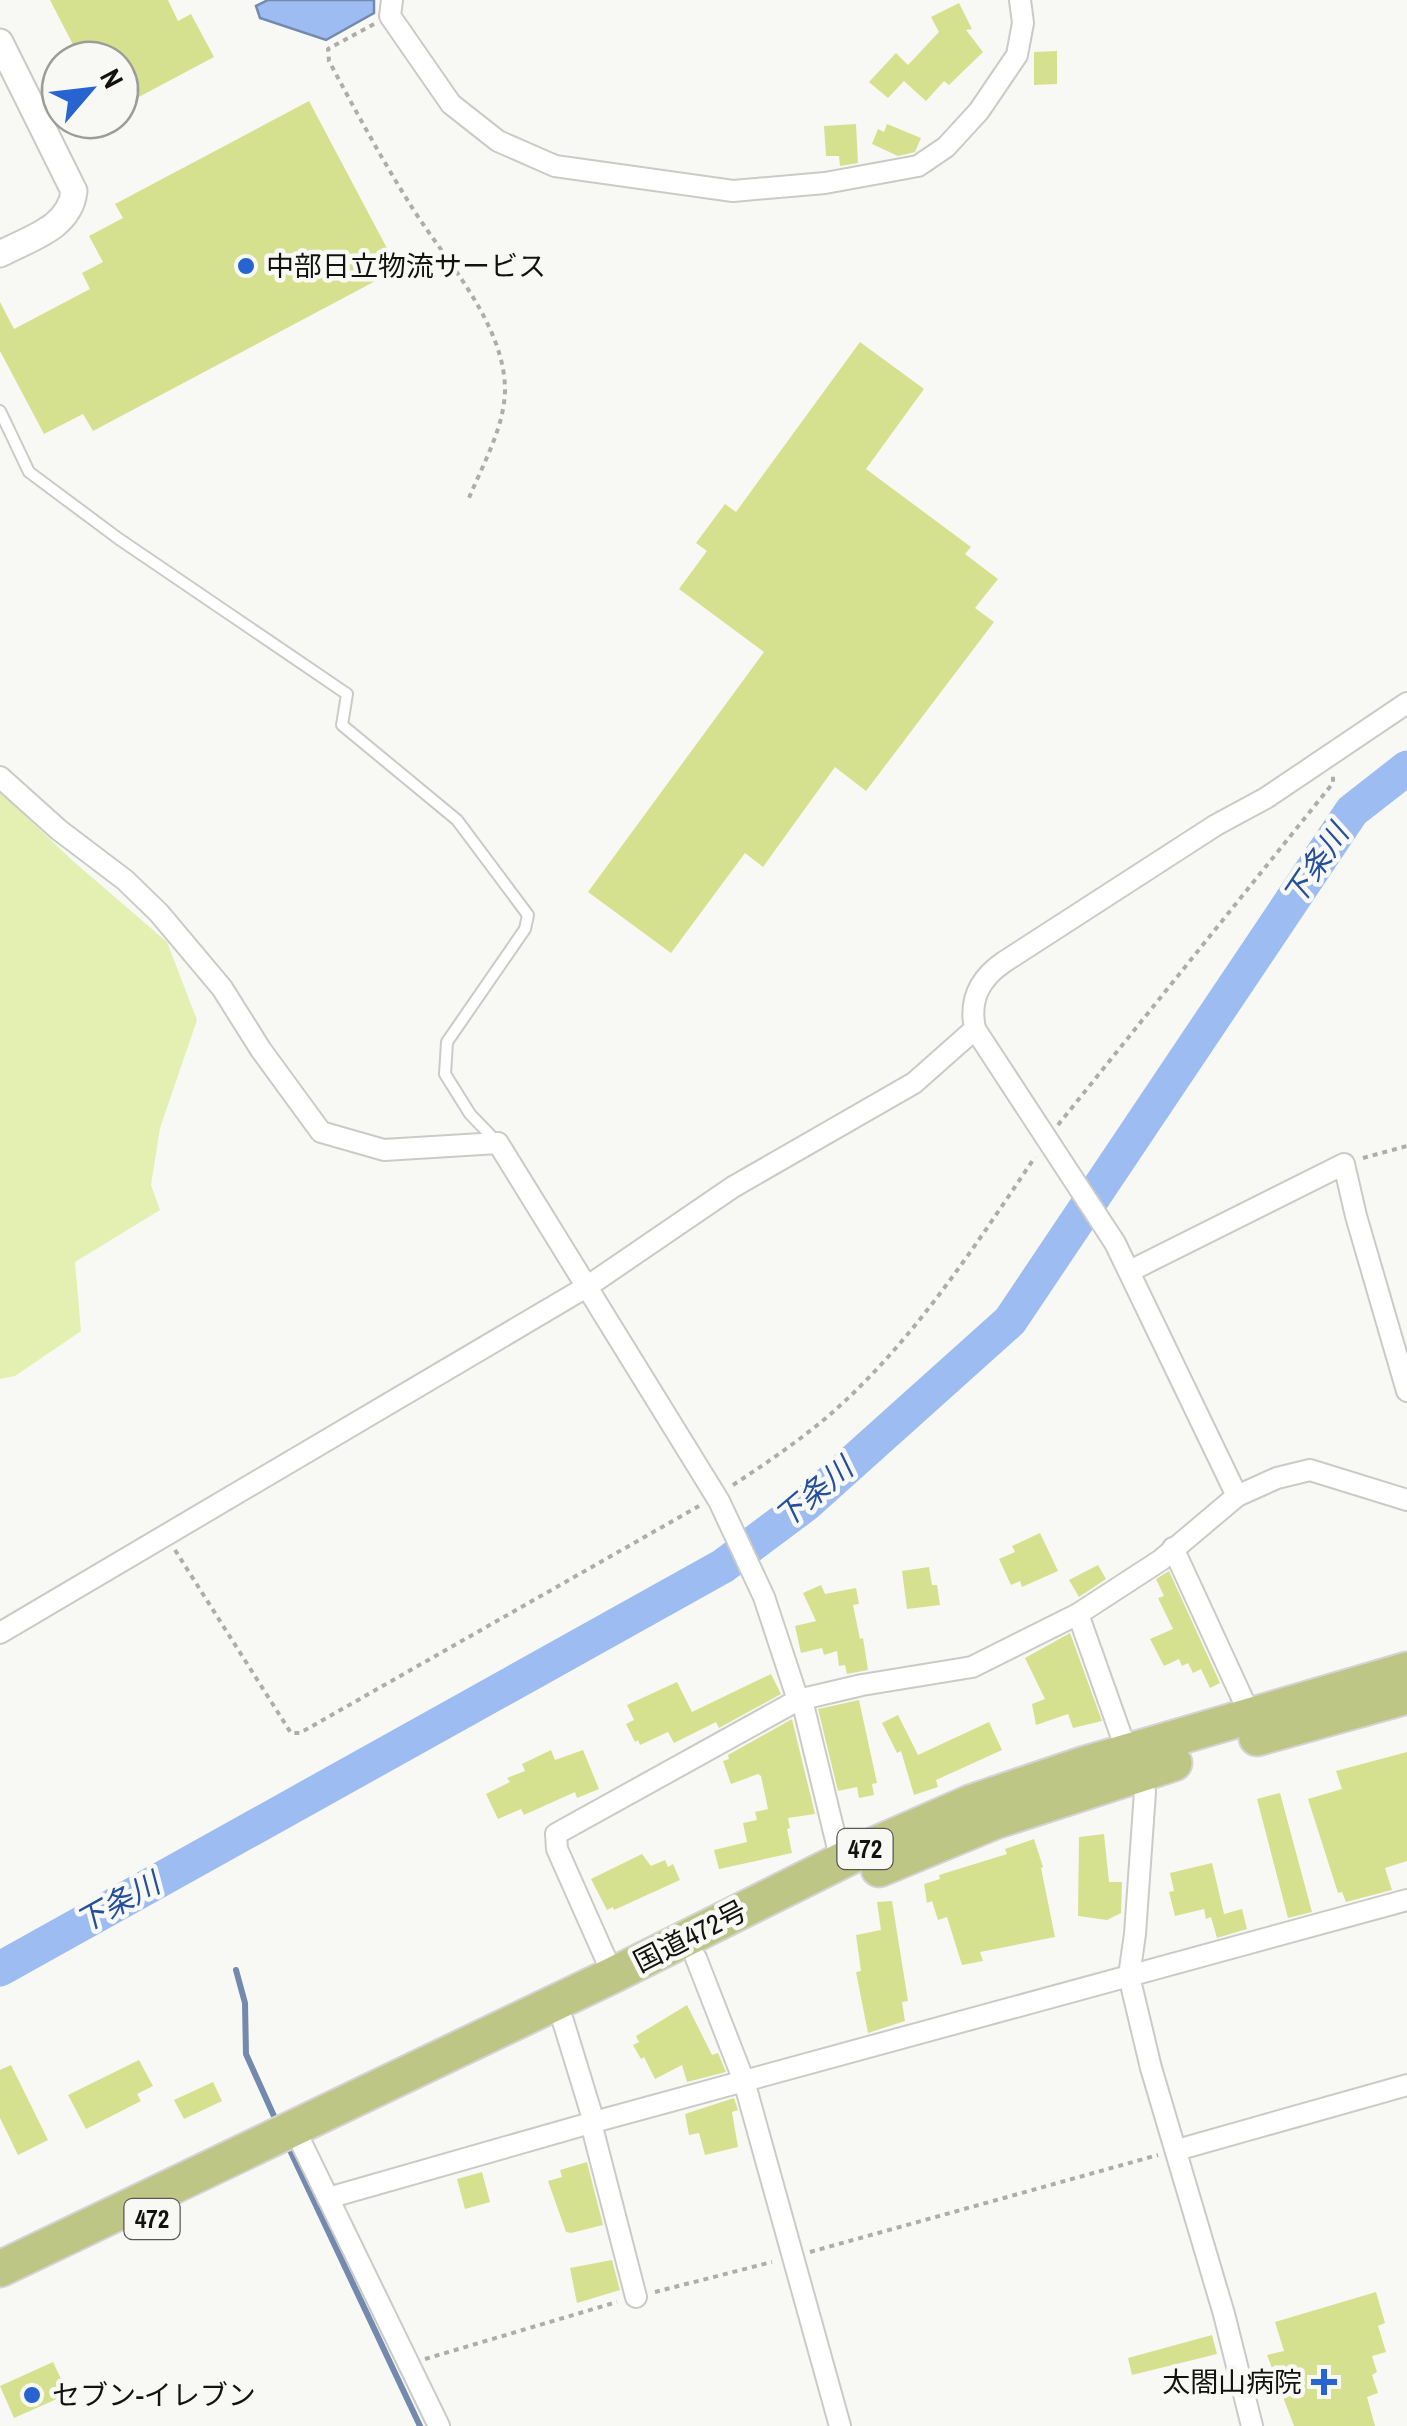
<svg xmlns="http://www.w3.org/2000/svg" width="1407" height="2426" font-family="'Archivo Narrow','Noto Sans JP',sans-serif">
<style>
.green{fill:#e4efb2}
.water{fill:#9dbcf2;stroke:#7389ae;stroke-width:2.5}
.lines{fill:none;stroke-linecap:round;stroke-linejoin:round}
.stream{stroke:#7389ae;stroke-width:6}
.river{stroke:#9dbcf2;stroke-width:35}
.building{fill:#d5e18f}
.service-casing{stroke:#cacbc6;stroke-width:14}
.minor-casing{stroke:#cacbc6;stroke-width:24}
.tertiary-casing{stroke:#cacbc6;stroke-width:29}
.trunk-casing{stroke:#d4d4d4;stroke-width:39}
.path{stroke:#adaeaa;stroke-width:4;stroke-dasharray:5 5;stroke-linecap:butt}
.service{stroke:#fff;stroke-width:10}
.minor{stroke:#fff;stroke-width:20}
.tertiary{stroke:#fff;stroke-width:25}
.trunk{stroke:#bec686;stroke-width:35}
.poi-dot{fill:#2764d1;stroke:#f8f9f4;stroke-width:4}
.labels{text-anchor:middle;stroke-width:9;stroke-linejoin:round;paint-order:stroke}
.shield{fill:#f8f9f4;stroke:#575755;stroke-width:2.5}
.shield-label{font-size:25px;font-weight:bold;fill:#121211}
.poi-label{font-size:28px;fill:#121211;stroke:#f8f9f4;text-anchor:start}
.street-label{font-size:28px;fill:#121211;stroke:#f8f9f4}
.water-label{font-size:30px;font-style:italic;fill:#244f9c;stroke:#f8f9f4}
</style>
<rect width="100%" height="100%" fill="#f8f9f4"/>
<path class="green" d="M 0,792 L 74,862 L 167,942 L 197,1020 L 160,1128 L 151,1185 L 160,1210 L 75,1262 L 81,1331 L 15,1376 L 0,1379 Z"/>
<path class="water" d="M 268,0 L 374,0 L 374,13 L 326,40 L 260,18 L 256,6 Z"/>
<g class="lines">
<g class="stream">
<path d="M 236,1970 L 245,2003 L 246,2054 L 278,2125"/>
<path d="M 288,2146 L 420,2426"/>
</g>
<path class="river" d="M 0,1969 L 723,1566 L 806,1504 L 1010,1321 L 1352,811 L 1407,768"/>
</g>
<g class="building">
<path d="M 50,0 L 168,0 L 178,21 L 191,14 L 214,57 L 120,107 L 120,60 L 81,60 Z"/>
<path d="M 959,3 L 972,29 L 966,30 L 983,52 L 949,85 L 944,81 L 926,101 L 904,81 L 888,98 L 869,82 L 896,53 L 908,65 L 939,32 L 931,17 Z"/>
<path d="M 1057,51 L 1057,84 L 1034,85 L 1034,52 Z"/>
<path d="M 309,101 L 398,269 L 93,431 L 83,414 L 44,434 L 0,351 L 0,302 L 14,329 L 90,289 L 82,273 L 103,262 L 89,236 L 123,218 L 115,204 Z"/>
<path d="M 856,124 L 858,163 L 840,166 L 839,156 L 826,156 L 824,126 Z"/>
<path d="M 887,124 L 921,138 L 915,152 L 898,156 L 872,144 L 878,129 L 884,132 Z"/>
<path d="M 860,342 L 924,389 L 866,469 L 971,547 L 965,554 L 998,579 L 975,608 L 994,622 L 866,791 L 835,767 L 763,867 L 745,853 L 671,953 L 588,892 L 764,652 L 679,589 L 707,551 L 696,543 L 725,504 L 736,512 Z"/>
<path d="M 1040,1533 L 1058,1571 L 1022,1587 L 1020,1581 L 1011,1585 L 999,1559 L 1015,1552 L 1012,1546 Z"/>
<path d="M 1098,1565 L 1106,1579 L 1079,1597 L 1069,1580 Z"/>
<path d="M 929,1567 L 932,1585 L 937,1585 L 940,1605 L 907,1609 L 902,1571 Z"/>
<path d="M 1169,1571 L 1220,1683 L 1210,1688 L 1201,1669 L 1193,1673 L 1188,1663 L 1182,1666 L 1179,1659 L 1164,1666 L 1150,1639 L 1173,1629 L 1158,1598 L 1164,1596 L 1156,1579 Z"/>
<path d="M 821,1585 L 825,1594 L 856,1588 L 859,1604 L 853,1605 L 860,1639 L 863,1638 L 868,1670 L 847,1674 L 845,1665 L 839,1666 L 837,1651 L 824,1655 L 822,1648 L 801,1653 L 795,1626 L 816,1621 L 803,1593 Z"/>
<path d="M 1070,1633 L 1102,1721 L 1073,1728 L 1068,1714 L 1036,1725 L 1032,1704 L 1045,1699 L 1025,1658 Z"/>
<path d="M 771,1674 L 781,1694 L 719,1728 L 716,1722 L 674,1743 L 668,1732 L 640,1745 L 638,1740 L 635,1742 L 626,1724 L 634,1720 L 627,1705 L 677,1682 L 692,1712 Z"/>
<path d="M 859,1700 L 877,1783 L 872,1784 L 874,1795 L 859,1798 L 857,1787 L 838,1791 L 818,1709 Z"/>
<path d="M 898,1715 L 918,1755 L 989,1722 L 1002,1750 L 936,1780 L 938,1787 L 914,1795 L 901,1751 L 897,1753 L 882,1723 Z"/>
<path d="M 792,1719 L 815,1814 L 788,1818 L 790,1828 L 787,1829 L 792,1853 L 719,1869 L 714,1850 L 747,1842 L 743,1823 L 757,1820 L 755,1812 L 768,1809 L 761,1776 L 758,1774 L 731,1784 L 723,1761 L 729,1759 L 728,1755 Z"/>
<path d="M 551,1750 L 555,1760 L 583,1750 L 599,1789 L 577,1798 L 575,1792 L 524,1815 L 521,1809 L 498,1819 L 486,1794 L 510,1782 L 507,1778 L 525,1771 L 522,1764 Z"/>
<path d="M 1407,1752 L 1407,1861 L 1385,1868 L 1392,1890 L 1346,1902 L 1342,1892 L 1338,1893 L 1308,1799 L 1342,1789 L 1336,1771 Z"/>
<path d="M 1280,1793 L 1312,1912 L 1288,1918 L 1257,1799 Z"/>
<path d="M 1104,1834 L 1109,1882 L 1122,1882 L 1121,1913 L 1107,1920 L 1078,1916 L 1079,1837 Z"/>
<path d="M 1034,1839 L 1043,1867 L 1041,1868 L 1055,1937 L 980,1952 L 983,1961 L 962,1965 L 947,1917 L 938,1920 L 932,1901 L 927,1903 L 924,1884 L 940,1879 L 939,1875 L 1007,1854 L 1005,1849 Z"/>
<path d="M 642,1854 L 651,1866 L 665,1860 L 668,1867 L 673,1864 L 680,1880 L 614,1910 L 613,1907 L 607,1910 L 591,1879 Z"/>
<path d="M 1212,1863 L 1224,1914 L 1242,1909 L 1247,1929 L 1217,1938 L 1211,1917 L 1206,1919 L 1204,1909 L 1175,1916 L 1169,1892 L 1174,1891 L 1170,1873 Z"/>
<path d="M 892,1901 L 908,2001 L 902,2002 L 905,2021 L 868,2033 L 856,1972 L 861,1971 L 856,1935 L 881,1930 L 877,1902 Z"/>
<path d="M 687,2005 L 712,2055 L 718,2053 L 726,2072 L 687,2082 L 682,2065 L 655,2079 L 644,2057 L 641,2059 L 633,2045 L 639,2042 L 636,2036 Z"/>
<path d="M 139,2060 L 153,2086 L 137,2094 L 141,2101 L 86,2129 L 68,2095 Z"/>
<path d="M 11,2065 L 48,2140 L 18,2155 L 0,2118 L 0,2070 Z"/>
<path d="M 213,2082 L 222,2101 L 184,2119 L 174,2100 Z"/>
<path d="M 734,2098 L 738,2110 L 732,2112 L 738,2147 L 705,2155 L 699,2133 L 689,2135 L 685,2114 Z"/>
<path d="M 587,2162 L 603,2225 L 571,2233 L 566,2232 L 548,2181 L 562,2177 L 560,2170 Z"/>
<path d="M 482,2172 L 490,2202 L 465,2209 L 457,2179 Z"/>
<path d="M 612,2260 L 620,2290 L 577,2303 L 570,2268 Z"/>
<path d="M 1376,2292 L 1385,2323 L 1378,2326 L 1386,2352 L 1372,2356 L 1377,2372 L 1372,2375 L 1378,2393 L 1367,2397 L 1375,2426 L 1294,2426 L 1267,2355 L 1284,2351 L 1275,2322 Z"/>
<path d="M 1212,2335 L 1217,2354 L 1132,2375 L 1128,2358 Z"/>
<path d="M 53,2362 L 68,2394 L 14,2418 L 0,2386 Z"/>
</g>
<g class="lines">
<g class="service-casing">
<path id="service" d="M 0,411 L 29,472 L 119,539 L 347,694 L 342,725 L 457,820 L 528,915 L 525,929 L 447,1042 L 445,1074 L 470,1114 L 496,1141"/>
</g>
<g class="minor-casing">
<g id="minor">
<path d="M 392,0 L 390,16 L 451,104 L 498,141 L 555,166 L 733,191 L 825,183 L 918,166 L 946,147 L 979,111 L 1017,55 L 1023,23 L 1020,0"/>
<path d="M 0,777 L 59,830 L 125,880 L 159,913 L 222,988 L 261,1050 L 321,1132 L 384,1150 L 498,1143 L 719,1501 L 764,1597 L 798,1700"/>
<path d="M 1130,1271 L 1344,1164 L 1356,1216 L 1407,1391"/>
<path d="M 1237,1496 L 1115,1243 L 975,1029 C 969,1000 979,979 1004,962 L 1216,825 L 1266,798 L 1407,703"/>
<path d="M 1173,1548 L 1250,1715"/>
<path d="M 1078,1614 L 1121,1735 L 1145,1792 L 1135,1934 L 1129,1976 L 1151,2068 L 1224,2314 L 1252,2426"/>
<path d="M 0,1633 L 588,1286 L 733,1187 L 914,1083 L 975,1029"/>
<path d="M 802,1700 L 841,1861"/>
<path d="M 696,1958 L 744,2081 L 840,2426"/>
<path d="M 613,1975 L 557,1849 L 556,1834 L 798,1700 L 862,1685 L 972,1667 L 1078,1614 L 1161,1560 L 1237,1496 L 1277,1478 L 1310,1470 L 1407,1500"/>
<path d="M 563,2021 L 594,2122"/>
<path d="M 591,2123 L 636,2297"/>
<path d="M 294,2128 L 439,2426"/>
<path d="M 1177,2150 L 1407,2085"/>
<path d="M 328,2198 L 594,2122 L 1407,1900"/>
</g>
</g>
<g class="tertiary-casing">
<path id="tertiary" d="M 0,42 L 74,191 C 70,228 30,238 0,254"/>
</g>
<g class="trunk-casing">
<g id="trunk">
<path d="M 1257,1738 L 1407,1696"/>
<path d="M 879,1869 L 995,1821 L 1174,1763"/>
<path d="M 0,2269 L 613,1975 L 865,1849 L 970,1803 L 1082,1765 L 1407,1670"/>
</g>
</g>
<g class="path">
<path d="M 374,24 L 328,49 L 329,61 C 354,108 380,156 408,201 C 442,257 504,321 505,389 C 505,426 483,464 469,498"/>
<path d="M 1058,1125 L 1333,783 L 1333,776"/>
<path d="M 1363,1158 L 1407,1146"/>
<path d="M 733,1485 C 765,1464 796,1443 826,1418 C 911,1345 973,1249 1035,1157"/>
<path d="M 175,1550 L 291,1733 L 300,1733 L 699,1506"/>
<path d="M 810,2252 L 1158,2155"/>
<path d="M 655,2292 L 772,2262"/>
<path d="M 425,2359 L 617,2302"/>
</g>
<use href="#service" class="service"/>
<use href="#minor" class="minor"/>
<use href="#tertiary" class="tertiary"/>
<use href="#trunk" class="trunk"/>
</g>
<g class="poi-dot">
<circle cx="246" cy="266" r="10"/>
<path d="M1319 2367h10v10h10v10h-10v10h-10v-10h-10v-10h10z"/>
<circle cx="32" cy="2395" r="10"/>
</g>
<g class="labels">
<g class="shield">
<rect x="837.5" y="1829" width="55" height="40" rx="8"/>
<rect x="124.5" y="2199" width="55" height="40" rx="8"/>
</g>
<g class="shield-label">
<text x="865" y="1858">472</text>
<text x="152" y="2228">472</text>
</g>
<g class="poi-label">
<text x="266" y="276">中部日立物流サービス</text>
<text x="1302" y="2392" text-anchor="end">太閤山病院</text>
<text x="52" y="2405">セブン-イレブン</text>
</g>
<g class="street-label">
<text transform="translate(690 1936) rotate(-27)" y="10">国道472号</text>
</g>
<g class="water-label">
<text transform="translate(1316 865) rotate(-56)" y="10">下条川</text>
<text transform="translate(814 1493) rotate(-40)" y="10">下条川</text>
<text transform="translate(118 1903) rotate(-29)" y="10">下条川</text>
</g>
</g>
<g transform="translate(90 90) rotate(62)"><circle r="48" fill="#f8f9f4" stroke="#9c9d99" stroke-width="2.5"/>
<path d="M0-8L18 38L0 25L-18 38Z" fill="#2764d1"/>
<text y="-15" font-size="28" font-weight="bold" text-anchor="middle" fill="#121211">N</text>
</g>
</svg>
